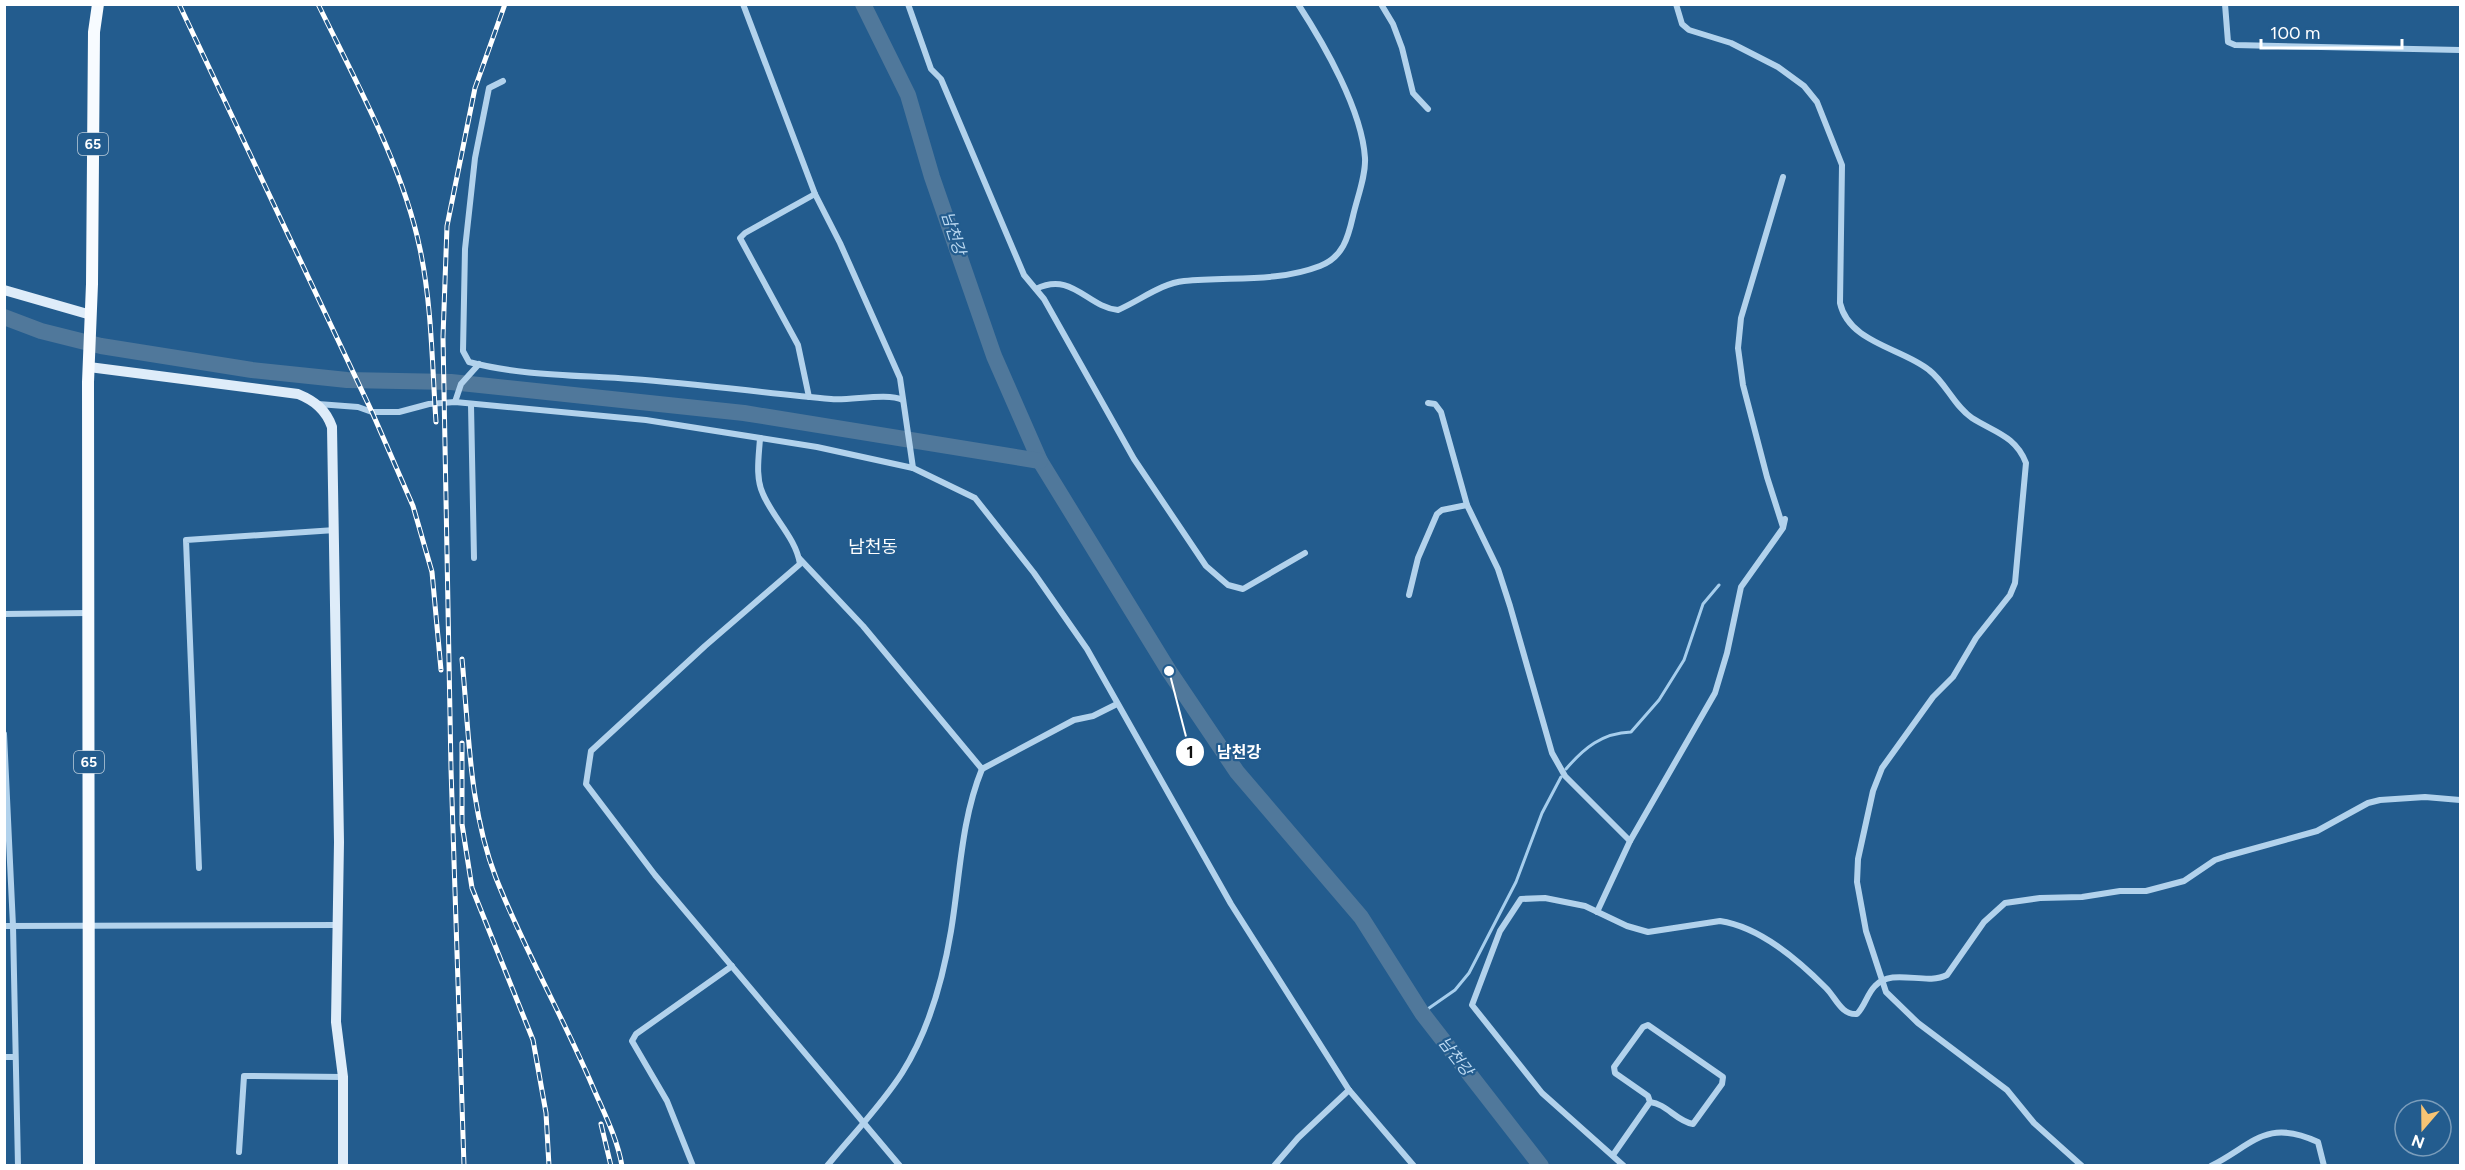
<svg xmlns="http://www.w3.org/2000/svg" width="2465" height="1170" font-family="Figtree,'Noto Sans KR',sans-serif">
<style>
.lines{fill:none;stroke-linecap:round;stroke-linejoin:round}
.stream{stroke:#a6ceed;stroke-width:3}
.river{stroke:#50789b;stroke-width:16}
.street{stroke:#b2d2ec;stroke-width:6}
.secondary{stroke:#deecf9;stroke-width:10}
.primary{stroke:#f7fbff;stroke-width:12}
.rail-casing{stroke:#fff;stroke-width:5}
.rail{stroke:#235c8e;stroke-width:3;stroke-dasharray:9;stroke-linecap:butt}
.labels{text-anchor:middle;stroke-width:4.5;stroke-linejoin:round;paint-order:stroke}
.shield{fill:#235c8e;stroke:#bdcedd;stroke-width:1.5}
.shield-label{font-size:14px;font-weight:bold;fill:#fff}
.water-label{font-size:16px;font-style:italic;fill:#bedbf3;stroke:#235c8e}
.quarter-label{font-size:18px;fill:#fff;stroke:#235c8e}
.leader{fill:none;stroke:#fff;stroke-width:2}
.callout-dot{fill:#fff;stroke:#235c8e;stroke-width:2}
.mark-label{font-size:18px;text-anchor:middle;font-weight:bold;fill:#111}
.callout-label{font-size:16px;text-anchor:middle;font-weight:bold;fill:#fff;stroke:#235c8e;stroke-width:4.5;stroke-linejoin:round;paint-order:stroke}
</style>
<rect width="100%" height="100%" fill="#235c8e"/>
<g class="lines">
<g class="stream">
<path d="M 1566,769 C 1584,748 1602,733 1631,732 L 1659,700 L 1684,660 L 1703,604 L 1719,585"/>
<path d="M 1422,1013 L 1455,990 L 1469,973 L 1516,882 L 1542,813 L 1561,777"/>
</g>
<g class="river">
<path d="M 863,4 L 908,95 L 932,177 L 994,356 L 1040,461 L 1169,671 L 1237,772 L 1361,917 L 1422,1013 L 1541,1166"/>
<path d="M 4,317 L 41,331 L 101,346 L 252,370 L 347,380 L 451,382 L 744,413 L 1040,461"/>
</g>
<g class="street">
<path d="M 743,4 L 815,194 L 840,243 L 900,378 L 913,468"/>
<path d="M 908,4 L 931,69 L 941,79 L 1024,275 L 1044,299 L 1134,459 L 1206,566 L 1228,585 L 1243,589 L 1305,553"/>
<path d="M 1381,4 L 1393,24 L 1402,48 L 1413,93 L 1428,109"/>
<path d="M 1676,4 L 1682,24 L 1689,30 L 1731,43 L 1778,67 L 1804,86 L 1817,102 L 1842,165 L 1840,303 C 1849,343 1902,348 1929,370 C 1946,383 1954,406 1972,418 C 1994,432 2016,436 2026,463 L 2015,583 L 2010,595 L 1976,638 L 1953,677 L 1933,697 L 1882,768 L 1873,791 L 1858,859 L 1857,882 L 1866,931 L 1886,992 L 1918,1023 L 2007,1090 L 2034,1123 L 2082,1166"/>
<path d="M 2225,4 L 2228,42 L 2235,45 L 2460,50"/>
<path d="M 503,81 L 489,88 L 475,158 L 465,249 L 463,351 L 469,362 C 521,376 579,375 632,379 C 699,384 765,393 831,399 C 851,401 887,392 903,400"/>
<path d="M 1036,289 C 1072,271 1087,307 1118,310 C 1139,301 1162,283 1184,281 C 1230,276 1276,283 1320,266 C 1343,257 1348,238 1353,216 C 1357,198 1366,176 1365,158 C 1362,110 1324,44 1298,4"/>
<path d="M 809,397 L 798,345 L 740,238 L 745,233 L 815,194"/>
<path d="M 455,402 L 461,384 L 479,364"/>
<path d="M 1428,403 L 1435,404 L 1441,412 L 1467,505 L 1498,569 L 1510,606 L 1552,753 L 1565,776 L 1630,841"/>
<path d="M 318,404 L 358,407 L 372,412 L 399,412 L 429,404 L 455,402 L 646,420 L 817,447 L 913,468 L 975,498 L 1034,573 L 1087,649 L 1231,904 L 1349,1090 L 1414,1166"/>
<path d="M 471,405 L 474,558"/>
<path d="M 760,438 C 759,456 755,477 763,494 C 773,518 796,538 800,564 L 705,646 L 591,751 L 586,784 L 655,875 L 900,1166"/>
<path d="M 1783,527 L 1767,477 L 1743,385 L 1738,348 L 1741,318 L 1783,177"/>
<path d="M 799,558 L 863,626 L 982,769 L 1074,720 L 1093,716 L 1117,704"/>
<path d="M 1409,595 L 1418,558 L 1437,514 L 1442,510 L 1467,505"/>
<path d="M 4,614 L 88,613"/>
<path d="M 4,734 L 13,926 L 18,1166"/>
<path d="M 199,868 L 186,540 L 335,530"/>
<path d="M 1597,912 L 1630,841 L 1715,693 L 1727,653 L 1741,587 L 1783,528 L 1785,519"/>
<path d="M 4,926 L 338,925"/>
<path d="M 4,1057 L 15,1057"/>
<path d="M 239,1152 L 244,1076 L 343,1077"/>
<path d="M 1613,1155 L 1650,1102 L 1648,1096 L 1615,1073 L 1614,1067 L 1643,1027 L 1648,1025 L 1723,1077 L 1722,1084 L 1693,1124 C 1676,1121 1667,1104 1650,1102"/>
<path d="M 693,1166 L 667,1101 L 632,1041 L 636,1034 L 732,966"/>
<path d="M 827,1166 C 852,1135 881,1106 902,1073 C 928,1032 943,979 951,931 C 960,877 961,820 982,769"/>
<path d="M 1274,1166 L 1298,1138 L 1349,1090"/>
<path d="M 1624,1166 L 1542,1093 L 1472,1005 L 1500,931 L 1521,899 L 1545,898 L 1585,906 L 1627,926 L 1648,932 L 1720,921 C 1760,927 1798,960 1826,988 C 1836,998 1841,1015 1857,1014 C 1865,1006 1867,994 1875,986 C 1892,967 1926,986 1947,975 L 1984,922 L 2005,903 L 2040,898 L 2082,897 L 2120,891 L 2146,891 L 2184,881 L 2215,860 L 2227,856 L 2317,831 L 2368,803 L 2380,800 L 2425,797 L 2460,800"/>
<path d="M 2211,1166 C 2254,1144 2266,1118 2318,1142 L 2324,1166"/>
</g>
<g class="secondary">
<path d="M 4,290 L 91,315"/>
<path d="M 89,367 L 298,394 C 315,401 326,410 332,427 L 339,842 L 336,1022 L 343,1077 L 343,1166"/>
</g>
<path class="primary" d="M 89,1166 L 88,382 L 92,284 L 94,32 L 98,4"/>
<g class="rail-casing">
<g id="rail">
<path d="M 179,4 L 372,412 L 413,506 L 432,572 L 441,670"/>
<path d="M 318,4 C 355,80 403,166 420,249 C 432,306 432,365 436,422"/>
<path d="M 462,659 C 469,732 469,809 496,878 C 524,949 562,1015 592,1085 C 603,1111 617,1137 622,1166"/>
<path d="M 462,743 L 462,824 L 472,888 L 533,1040 L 546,1113 L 549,1166"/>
<path d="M 601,1124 L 611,1166"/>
<path d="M 464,1166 L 451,769 L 443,337 L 447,226 L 475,88 L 505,4"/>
</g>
</g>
<use href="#rail" class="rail"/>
</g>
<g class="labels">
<g class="shield">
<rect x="78" y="133" width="30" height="22" rx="4.5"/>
<rect x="74" y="751" width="30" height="22" rx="4.5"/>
</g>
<g class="shield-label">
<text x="93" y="149">65</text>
<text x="89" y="767">65</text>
</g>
<g class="water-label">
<text transform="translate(954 233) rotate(72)" y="6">남천강</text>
<text transform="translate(1456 1056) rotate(52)" y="6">남천강</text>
</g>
<g class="quarter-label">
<text x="873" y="553">남천동</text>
</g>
</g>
<path class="leader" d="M1169 671L1190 752"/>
<g class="callout-dot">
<circle cx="1169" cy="671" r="6"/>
<circle cx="1190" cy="752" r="15"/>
</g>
<g class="mark-label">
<text x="1190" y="758">1</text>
</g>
<g class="callout-label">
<text x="1239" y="758">남천강</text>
</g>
<rect width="2465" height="1170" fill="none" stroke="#ffffff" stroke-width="12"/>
<g transform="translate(2423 1128) rotate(200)"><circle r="28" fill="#235c8e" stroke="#7b9dbb" stroke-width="1.5"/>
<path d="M0-4.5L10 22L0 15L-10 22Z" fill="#f7c474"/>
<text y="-9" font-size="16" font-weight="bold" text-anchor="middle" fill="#ffffff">N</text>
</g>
<path d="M2261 39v9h141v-9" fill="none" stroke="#ffffff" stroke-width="3"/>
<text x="2270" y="39" font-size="18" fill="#ffffff" stroke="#235c8e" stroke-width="4.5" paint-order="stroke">100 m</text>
</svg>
